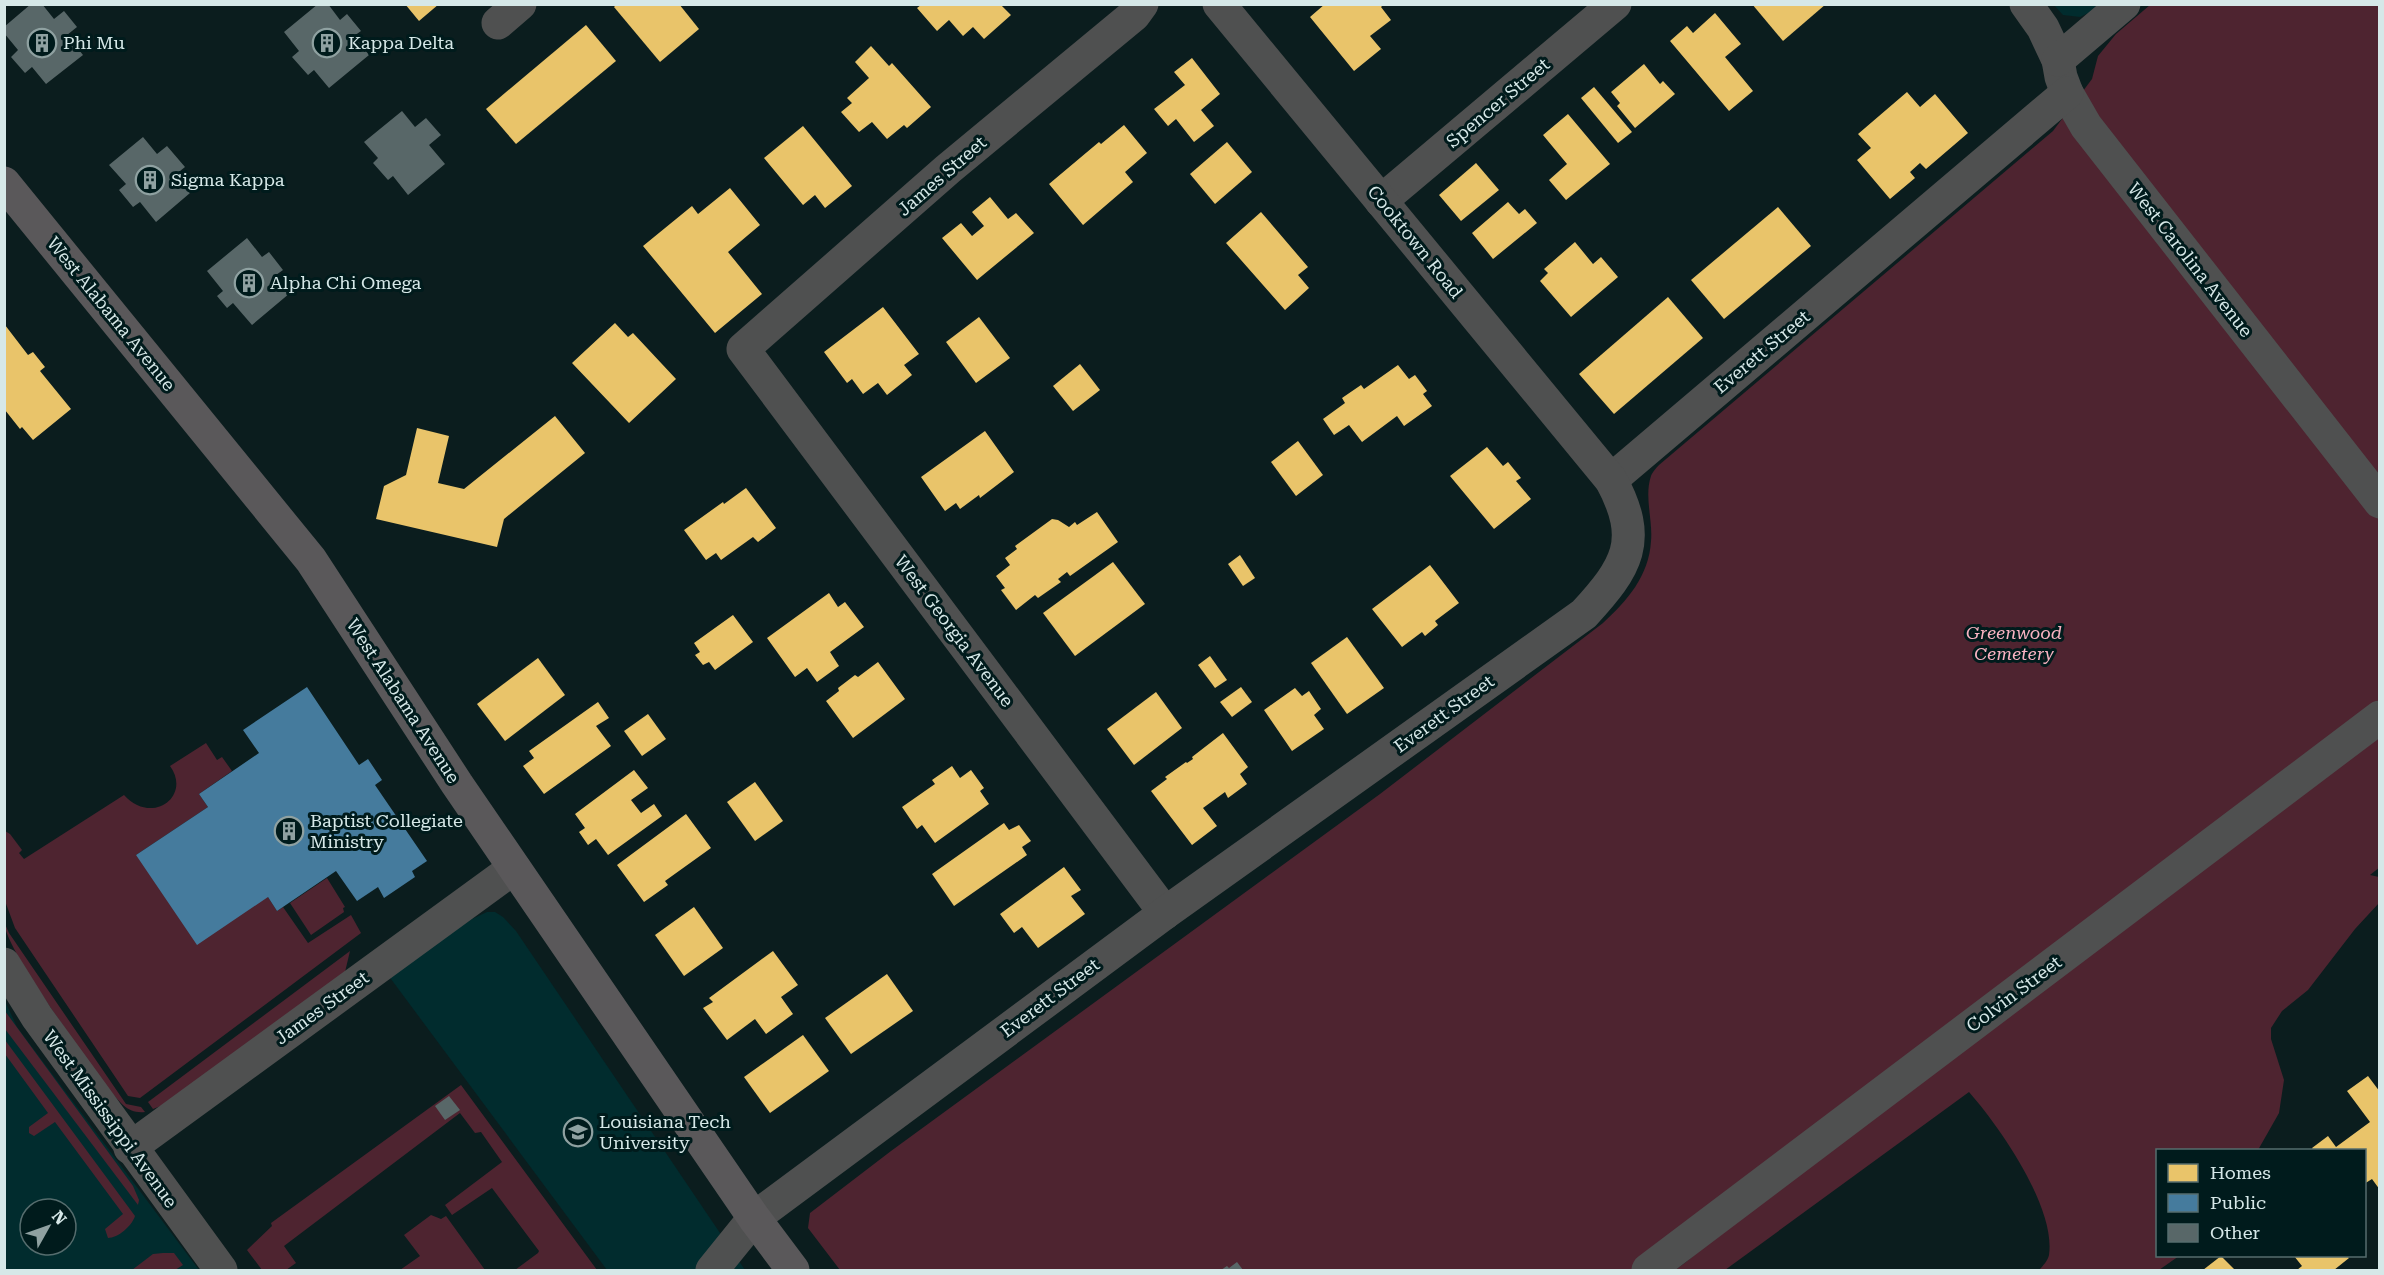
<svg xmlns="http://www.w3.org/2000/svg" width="2384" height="1275" font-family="'Roboto Serif',serif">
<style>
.built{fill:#012c2e;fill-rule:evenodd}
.green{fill:#4e2430}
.homes{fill:#e9c46a}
.public{fill:#457b9d}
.building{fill:#586768}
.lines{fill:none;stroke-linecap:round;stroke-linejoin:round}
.minor{stroke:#4f5050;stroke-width:33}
.major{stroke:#5a585a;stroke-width:33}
.labels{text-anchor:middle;stroke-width:6;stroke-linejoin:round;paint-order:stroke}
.poi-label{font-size:18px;fill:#d6e8e8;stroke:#001b1c;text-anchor:start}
.street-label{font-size:18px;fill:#d6e8e8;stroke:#001b1c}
.park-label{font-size:18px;font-style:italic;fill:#f9b3c2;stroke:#001b1c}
</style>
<rect width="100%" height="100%" fill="#0b1d1e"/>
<g class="built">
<path d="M 2054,5 L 2104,5 L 2080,17 L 2063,15 Z"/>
<path d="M 487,912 L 495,912 L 503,917 L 516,931 L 745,1270 L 607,1270 L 388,975 L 472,919 Z"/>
<path d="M 4,999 L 17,1027 L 199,1270 L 5,1270 ZM 30,1209 L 66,1209 L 66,1245 L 30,1245 Z"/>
</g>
<g class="green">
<path d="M 2150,5 L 2379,5 L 2380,867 L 2370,875 L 2379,877 L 2379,903 L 2355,929 L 2308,990 L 2282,1011 L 2271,1028 L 2271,1039 L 2284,1080 L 2279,1113 L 2258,1150 L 2158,1150 L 2158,1256 L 2179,1256 L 2159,1270 L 2039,1270 C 2043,1266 2048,1260 2049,1255 C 2056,1207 1999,1126 1969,1092 L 1725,1270 L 1675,1270 C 1711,1245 1714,1233 1733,1195 L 1631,1270 L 840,1270 L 808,1228 L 810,1213 L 891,1151 L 1380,794 L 1603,623 C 1627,601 1649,576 1651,541 C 1653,521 1644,496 1651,476 C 1652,473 1656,468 1659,465 L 2053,131 L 2092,79 L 2098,56 L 2116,34 Z"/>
<path d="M 206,743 L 217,760 L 222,757 L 232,771 L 199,794 L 208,807 L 136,855 L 268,897 L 277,911 L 283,907 L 308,943 L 351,915 L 361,933 L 140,1098 L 128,1096 L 15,928 L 5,901 L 5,831 L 10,834 L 22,850 L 19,853 L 24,859 L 124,795 C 152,826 192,796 170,766 Z"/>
<path d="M 327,878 L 345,907 L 343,908 L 344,912 L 311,935 L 290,903 Z"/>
<path d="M 4,922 L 9,933 L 126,1104 L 141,1107 L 145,1112 C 128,1114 121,1103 110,1091 C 90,1063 5,950 4,922 Z"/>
<path d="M 350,951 L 345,972 L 166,1104 L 153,1109 L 148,1102 Z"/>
<path d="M 5,1011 L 133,1186 L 139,1200 L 138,1205 L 5,1029 Z"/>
<path d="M 5,1040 L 135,1216 C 132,1226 118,1238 108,1238 L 105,1229 L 123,1214 L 55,1122 L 34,1136 L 29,1133 L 29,1127 L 48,1113 L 5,1054 Z"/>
<path d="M 461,1085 L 597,1270 L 515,1270 L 538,1253 L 539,1251 L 492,1188 L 452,1215 L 445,1205 L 502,1162 L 481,1132 L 475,1133 L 460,1113 L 284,1246 L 296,1263 L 286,1270 L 262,1270 L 247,1250 L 272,1226 L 271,1223 Z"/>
<path d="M 431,1215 L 441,1219 L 446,1216 L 485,1270 L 400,1270 L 420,1256 L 404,1235 Z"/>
<path d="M 163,1253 L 174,1253 L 183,1265 L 175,1270 L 132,1270 L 153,1254 Z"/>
</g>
<g class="homes">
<path d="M 405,4 L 439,4 L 419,21 Z"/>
<path d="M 617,4 L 679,4 L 699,29 L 660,62 L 614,7 Z"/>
<path d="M 1325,4 L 1384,4 L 1381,7 L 1391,20 L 1370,36 L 1381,49 L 1354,71 L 1310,17 Z"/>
<path d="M 1752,4 L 1826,4 L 1783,41 Z"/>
<path d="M 921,5 L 1001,5 L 1011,15 L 984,39 L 973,27 L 963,36 L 949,20 L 937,31 L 917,8 Z"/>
<path d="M 1715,13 L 1741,44 L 1725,57 L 1753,91 L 1729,111 L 1670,41 L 1687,26 L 1693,33 Z"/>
<path d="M 586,25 L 616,61 L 516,144 L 486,109 Z"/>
<path d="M 871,46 L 889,66 L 892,63 L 931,107 L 907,128 L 904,125 L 887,139 L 872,122 L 859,132 L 841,112 L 852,103 L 847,98 L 869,78 L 855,62 Z"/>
<path d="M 1192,58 L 1220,94 L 1201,110 L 1214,126 L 1194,142 L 1176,119 L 1168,126 L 1154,109 L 1185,85 L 1174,72 Z"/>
<path d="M 1644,64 L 1660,84 L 1663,81 L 1675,94 L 1635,128 L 1617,106 L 1620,103 L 1611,92 Z"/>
<path d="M 1594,87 L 1632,132 L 1618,143 L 1581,98 Z"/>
<path d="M 1907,92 L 1920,107 L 1935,94 L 1968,133 L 1926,169 L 1920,163 L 1910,172 L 1915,178 L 1890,199 L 1857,160 L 1871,148 L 1858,134 Z"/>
<path d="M 1568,114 L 1610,164 L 1566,200 L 1549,180 L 1567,164 L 1543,135 Z"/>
<path d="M 1124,125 L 1147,153 L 1125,172 L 1133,182 L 1083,225 L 1049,184 L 1099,142 L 1101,144 Z"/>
<path d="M 803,126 L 852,186 L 825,208 L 815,195 L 803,205 L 764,158 Z"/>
<path d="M 1227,142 L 1252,172 L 1215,204 L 1190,174 Z"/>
<path d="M 1476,163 L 1499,190 L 1461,221 L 1439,195 Z"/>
<path d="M 730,188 L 760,225 L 728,252 L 762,294 L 715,333 L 643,246 L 692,206 L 698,214 Z"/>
<path d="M 990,197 L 1008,219 L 1016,213 L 1034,233 L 977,280 L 942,238 L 961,223 L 972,236 L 984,226 L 972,212 Z"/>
<path d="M 1508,202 L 1519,214 L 1525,209 L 1537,223 L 1493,259 L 1472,233 Z"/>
<path d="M 1778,207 L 1811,246 L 1724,319 L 1691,280 Z"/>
<path d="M 1261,212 L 1308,267 L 1298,275 L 1309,288 L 1285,310 L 1226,243 Z"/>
<path d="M 1575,242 L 1593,264 L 1601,257 L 1618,277 L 1571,317 L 1540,281 L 1548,273 L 1544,269 Z"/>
<path d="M 1668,297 L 1703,338 L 1614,414 L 1579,374 Z"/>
<path d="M 883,307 L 919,354 L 904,365 L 912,375 L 887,395 L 878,383 L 863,394 L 852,379 L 847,383 L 824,352 Z"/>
<path d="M 979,317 L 1010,358 L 976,383 L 946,342 Z"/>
<path d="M 615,323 L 628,337 L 633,333 L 676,379 L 629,423 L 572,363 Z"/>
<path d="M 5,325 L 28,355 L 33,352 L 45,367 L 40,371 L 71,409 L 33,440 L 22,427 L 20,429 L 5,410 Z"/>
<path d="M 1080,364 L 1100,390 L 1073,411 L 1053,386 Z"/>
<path d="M 1398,365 L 1409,379 L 1415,375 L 1427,391 L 1423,394 L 1432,406 L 1404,426 L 1397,416 L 1362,442 L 1349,425 L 1334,435 L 1323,419 L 1345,403 L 1342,398 L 1361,385 L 1364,389 Z"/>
<path d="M 555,416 L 585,453 L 504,519 L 497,547 L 376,519 L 384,486 L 406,475 L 417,428 L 449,436 L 438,483 L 464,489 Z"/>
<path d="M 985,431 L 1014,472 L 980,498 L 979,495 L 960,509 L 956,503 L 945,511 L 921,477 Z"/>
<path d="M 1298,441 L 1323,475 L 1296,496 L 1271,462 Z"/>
<path d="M 1487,447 L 1503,466 L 1508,462 L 1521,478 L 1516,481 L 1531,499 L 1494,529 L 1450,476 Z"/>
<path d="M 746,488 L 776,528 L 758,542 L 753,537 L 721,560 L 716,553 L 706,560 L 684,530 L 723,502 L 724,504 Z"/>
<path d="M 1097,512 L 1118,542 L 1070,576 L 1067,572 L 1058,579 L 1061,582 L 1038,598 L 1035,595 L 1016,610 L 1001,590 L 1005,588 L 996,576 L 1010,565 L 1005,558 L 1017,549 L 1015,546 L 1052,519 L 1058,520 L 1069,527 L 1075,522 L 1077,525 Z"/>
<path d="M 1240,555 L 1255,578 L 1243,586 L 1228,564 Z"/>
<path d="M 1113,562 L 1145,604 L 1075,656 L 1043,613 Z"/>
<path d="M 1430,565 L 1459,603 L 1435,621 L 1438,625 L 1425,636 L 1422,632 L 1402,647 L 1372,609 Z"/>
<path d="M 829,593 L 838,607 L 845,602 L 864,627 L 830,652 L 839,666 L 817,682 L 807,668 L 795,677 L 767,638 Z"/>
<path d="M 733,615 L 753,642 L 715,670 L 709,662 L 703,665 L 695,655 L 700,652 L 694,643 Z"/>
<path d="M 1347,637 L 1384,688 L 1347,714 L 1311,663 Z"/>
<path d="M 1210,656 L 1227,680 L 1215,688 L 1198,665 Z"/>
<path d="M 538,658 L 565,695 L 505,741 L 477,704 Z"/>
<path d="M 878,662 L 905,699 L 853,738 L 826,701 L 839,691 L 838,688 L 855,675 L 858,677 Z"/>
<path d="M 1241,687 L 1252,702 L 1232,717 L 1220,702 Z"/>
<path d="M 1295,688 L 1302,696 L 1309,691 L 1321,709 L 1314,715 L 1324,729 L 1292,751 L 1264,710 Z"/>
<path d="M 1156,692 L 1182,728 L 1134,765 L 1107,729 Z"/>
<path d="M 598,702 L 609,718 L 596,726 L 611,746 L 544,794 L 523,766 L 534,758 L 529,751 Z"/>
<path d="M 648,714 L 666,739 L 642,756 L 624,731 Z"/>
<path d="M 1223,733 L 1248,767 L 1240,774 L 1247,784 L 1228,798 L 1225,792 L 1203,808 L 1217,826 L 1192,845 L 1151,791 L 1167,779 L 1165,777 L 1186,762 L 1187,763 L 1193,759 L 1192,757 Z"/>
<path d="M 952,766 L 960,778 L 971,770 L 984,788 L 980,791 L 989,804 L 935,843 L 922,825 L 917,829 L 902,807 L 935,784 L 932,780 Z"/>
<path d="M 634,770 L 648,788 L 631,800 L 641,813 L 654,804 L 662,816 L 608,855 L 596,839 L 588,845 L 579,832 L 585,828 L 575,814 Z"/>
<path d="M 755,782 L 783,821 L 755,841 L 727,802 Z"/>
<path d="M 686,814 L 711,848 L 665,881 L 668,885 L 644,902 L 617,865 Z"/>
<path d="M 1004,823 L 1009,830 L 1019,825 L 1031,841 L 1022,847 L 1027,855 L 954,906 L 932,874 Z"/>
<path d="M 1064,867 L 1081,890 L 1071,896 L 1085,914 L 1038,948 L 1022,927 L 1014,933 L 1000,914 Z"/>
<path d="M 694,907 L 723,948 L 684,976 L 655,935 Z"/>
<path d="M 773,951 L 798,985 L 781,997 L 793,1014 L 766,1034 L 755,1019 L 727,1040 L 703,1008 L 713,1002 L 709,998 Z"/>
<path d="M 887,974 L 913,1011 L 851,1054 L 825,1018 Z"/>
<path d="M 803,1035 L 829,1071 L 770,1113 L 744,1077 Z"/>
<path d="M 2368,1076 L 2380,1092 L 2380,1190 L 2372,1179 L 2364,1184 L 2364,1150 L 2313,1150 L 2312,1148 L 2328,1136 L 2336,1147 L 2370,1122 L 2347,1091 Z"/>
<path d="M 2221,1256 L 2235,1270 L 2203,1270 Z"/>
<path d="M 2294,1256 L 2347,1256 L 2349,1258 L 2334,1270 L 2297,1270 L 2302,1266 Z"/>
</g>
<path class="public" d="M 307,687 L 359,765 L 368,759 L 382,780 L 375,785 L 427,861 L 412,871 L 415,877 L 384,898 L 378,887 L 357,901 L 336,871 L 277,911 L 268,897 L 197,945 L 136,855 L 208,807 L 199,794 L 259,753 L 243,730 Z"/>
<g class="building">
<path d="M 31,4 L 42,4 L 54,19 L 64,11 L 77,27 L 67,35 L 83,55 L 46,84 L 32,67 L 25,73 L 11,57 L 18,50 L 4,33 L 4,27 Z"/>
<path d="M 318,4 L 328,4 L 340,20 L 347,14 L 361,31 L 354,36 L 369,55 L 329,88 L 314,70 L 308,75 L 292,57 L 299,51 L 284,32 Z"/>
<path d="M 402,111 L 415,127 L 426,118 L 441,135 L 429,145 L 445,164 L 408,195 L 393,176 L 388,180 L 373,163 L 378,158 L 364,142 Z"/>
<path d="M 143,137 L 157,154 L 167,146 L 185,167 L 175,175 L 190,193 L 156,222 L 140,202 L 133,207 L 119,190 L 126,184 L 109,165 Z"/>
<path d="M 247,238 L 262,257 L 269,252 L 283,270 L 276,275 L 290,293 L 252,325 L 233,303 L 227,308 L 217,296 L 223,291 L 207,271 Z"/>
<path d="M 449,1096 L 460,1110 L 445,1120 L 435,1106 Z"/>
<path d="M 1237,1262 L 1243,1270 L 1221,1270 L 1227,1266 L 1229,1268 Z"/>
</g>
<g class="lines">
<g class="minor">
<path d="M 1142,4 L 1134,15 L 948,169 L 743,349 L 1165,913"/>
<path d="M 2026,4 L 2043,28 L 2058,60 L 2061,77 L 2067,93 L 2086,126 L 2380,502"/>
<path d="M 498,23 L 520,4"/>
<path d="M 2058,60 L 2124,4"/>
<path d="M 1381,201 L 1615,4"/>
<path d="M 1611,480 L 2067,93"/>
<path d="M 4,964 L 37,1017 L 221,1270"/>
<path d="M 130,1148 L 514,868"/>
<path d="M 712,1270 L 754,1218 L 1165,913 L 1584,614 C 1627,567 1644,541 1611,480 L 1219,4"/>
<path d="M 1648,1270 L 2380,717"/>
</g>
<path class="major" d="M 4,183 L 311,560 L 457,784 L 754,1218 L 793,1270"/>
</g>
<defs>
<g id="building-ring" transform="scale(1.5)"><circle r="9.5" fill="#001b1c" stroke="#8fa1a1" stroke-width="1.5"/><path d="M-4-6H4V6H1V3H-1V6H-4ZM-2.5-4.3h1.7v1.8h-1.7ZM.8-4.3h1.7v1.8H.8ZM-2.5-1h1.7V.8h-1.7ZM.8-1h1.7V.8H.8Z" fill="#8fa1a1"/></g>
<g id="university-ring" transform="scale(1.5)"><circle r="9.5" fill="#001b1c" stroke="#8fa1a1" stroke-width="1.5"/><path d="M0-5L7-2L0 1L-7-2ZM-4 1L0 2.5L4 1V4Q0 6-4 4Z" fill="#8fa1a1"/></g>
</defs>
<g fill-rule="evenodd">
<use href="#building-ring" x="42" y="43"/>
<use href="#building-ring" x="327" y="43"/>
<use href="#building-ring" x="150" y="180"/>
<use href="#building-ring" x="249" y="283"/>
<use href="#building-ring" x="289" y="831"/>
<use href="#university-ring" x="578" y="1132"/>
</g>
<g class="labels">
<g class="poi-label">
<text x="63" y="49">Phi Mu</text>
<text x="348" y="49">Kappa Delta</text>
<text x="171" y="186">Sigma Kappa</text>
<text x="270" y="289">Alpha Chi Omega</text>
<text x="310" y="827">Baptist Collegiate<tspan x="310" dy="21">Ministry</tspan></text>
<text x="599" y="1128">Louisiana Tech<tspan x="599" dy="21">University</tspan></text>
</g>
<g class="street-label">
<text transform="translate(1498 103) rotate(-40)" y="6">Spencer Street</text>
<text transform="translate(942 176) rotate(-41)" y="6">James Street</text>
<text transform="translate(1415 242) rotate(51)" y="6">Cooktown Road</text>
<text transform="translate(2190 260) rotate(52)" y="6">West Carolina Avenue</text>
<text transform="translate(111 314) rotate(51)" y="6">West Alabama Avenue</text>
<text transform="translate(1762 352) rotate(-40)" y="6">Everett Street</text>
<text transform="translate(954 631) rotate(53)" y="6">West Georgia Avenue</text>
<text transform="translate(403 701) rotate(57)" y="6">West Alabama Avenue</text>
<text transform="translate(1444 714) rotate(-36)" y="6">Everett Street</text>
<text transform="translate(2014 994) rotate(-37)" y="6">Colvin Street</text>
<text transform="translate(1050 998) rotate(-37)" y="6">Everett Street</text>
<text transform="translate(322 1008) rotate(-36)" y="6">James Street</text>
<text transform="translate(110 1119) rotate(54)" y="6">West Mississippi Avenue</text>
</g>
<g class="park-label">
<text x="2014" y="639">Greenwood<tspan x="2014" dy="21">Cemetery</tspan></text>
</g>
</g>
<rect width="2384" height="1275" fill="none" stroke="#d6e8e8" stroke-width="12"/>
<rect x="2156" y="1149" width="210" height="108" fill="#001b1c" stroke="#566d6e" stroke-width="1.5"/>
<rect x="2168" y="1164" width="30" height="18" fill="#e9c46a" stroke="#566d6e" stroke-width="1.5"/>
<text x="2210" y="1179" font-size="18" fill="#d6e8e8">Homes</text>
<rect x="2168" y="1194" width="30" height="18" fill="#457b9d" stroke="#566d6e" stroke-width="1.5"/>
<text x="2210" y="1209" font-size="18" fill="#d6e8e8">Public</text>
<rect x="2168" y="1224" width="30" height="18" fill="#586768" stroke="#566d6e" stroke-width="1.5"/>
<text x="2210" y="1239" font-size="18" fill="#d6e8e8">Other</text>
<g transform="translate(48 1227) rotate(50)"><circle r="28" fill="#001b1c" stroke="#566d6e" stroke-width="1.5"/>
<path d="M0-4.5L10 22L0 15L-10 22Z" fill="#8fa1a1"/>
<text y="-9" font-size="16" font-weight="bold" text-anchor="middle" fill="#d6e8e8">N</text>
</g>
</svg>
